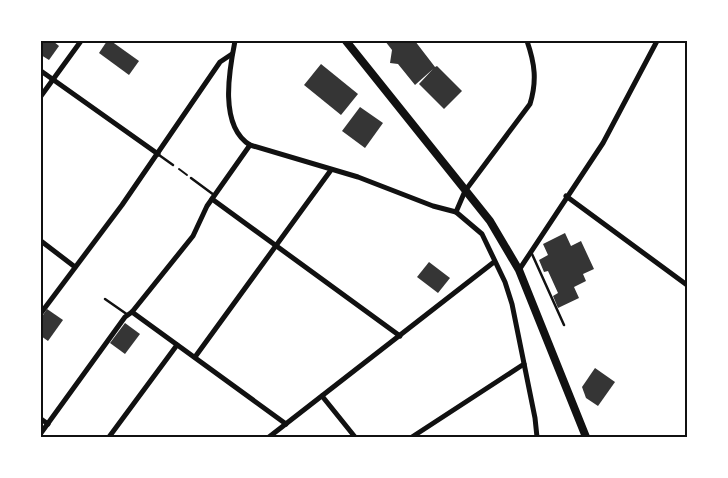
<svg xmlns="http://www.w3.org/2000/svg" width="728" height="478" font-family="'DejaVu Sans',sans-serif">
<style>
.building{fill:#353535}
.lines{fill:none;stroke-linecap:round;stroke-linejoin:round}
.path{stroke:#111;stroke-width:2}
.service{stroke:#111;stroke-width:2.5}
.minor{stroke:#111;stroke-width:5}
.primary{stroke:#111;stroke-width:8}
.neatline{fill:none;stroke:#111;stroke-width:2}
</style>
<rect width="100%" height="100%" fill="#fff"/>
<g class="building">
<path d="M 41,41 L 53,41 L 59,46 L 49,60 L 41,55 Z"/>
<path d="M 107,41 L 111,41 L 139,61 L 129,75 L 99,53 Z"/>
<path d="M 385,41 L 403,41 L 405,43 L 415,41 L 435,67 L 437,66 L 462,91 L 444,109 L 419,84 L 433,69 L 415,85 L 398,64 L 390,63 L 392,50 Z"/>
<path d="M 321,64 L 358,94 L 341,115 L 304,85 Z"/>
<path d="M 360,107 L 383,123 L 365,148 L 342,131 Z"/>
<path d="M 565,233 L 571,246 L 581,241 L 594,269 L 583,274 L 586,281 L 574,287 L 579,298 L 558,308 L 553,296 L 558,293 L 548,271 L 544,272 L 539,260 L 548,255 L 543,244 Z"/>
<path d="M 429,262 L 450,278 L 438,293 L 417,277 Z"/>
<path d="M 47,309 L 63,320 L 48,341 L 41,336 L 41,318 Z"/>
<path d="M 125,323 L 140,334 L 125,354 L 110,343 Z"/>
<path d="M 595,368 L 615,382 L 598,406 L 586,398 L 582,387 Z"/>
</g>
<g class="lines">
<path class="path" d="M 179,169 L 187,175"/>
<g class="service">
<path d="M 159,155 L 173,165"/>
<path d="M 191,178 L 214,195"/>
<path d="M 532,254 L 564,325"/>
<path d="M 105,299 L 128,315"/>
</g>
<g class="minor">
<path d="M 235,41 C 229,71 219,126 250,145 L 358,177 L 433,206 L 456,212"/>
<path d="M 527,41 C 535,64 537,81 530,104 L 465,191 L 456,212 L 482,234 L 505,282 L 512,304 L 535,418 L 537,437"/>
<path d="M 41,71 L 158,154"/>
<path d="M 41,96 L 81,41"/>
<path d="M 566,196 L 687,285"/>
<path d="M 212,199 L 400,336"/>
<path d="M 41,241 L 75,267"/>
<path d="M 519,270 L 603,143 L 657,41"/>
<path d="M 132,312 L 286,424"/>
<path d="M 41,313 L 122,205 L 220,62 L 232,54"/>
<path d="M 195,357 L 331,170"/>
<path d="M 322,396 L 355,437"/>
<path d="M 41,419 L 48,424"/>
<path d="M 41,433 L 125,317 L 132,312 L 193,236 L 207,206 L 250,145"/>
<path d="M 109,437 L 177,345"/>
<path d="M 269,437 L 494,262"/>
<path d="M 412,437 L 524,364"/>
</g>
<path class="primary" d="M 346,41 L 490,221 L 519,270 L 586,437"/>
</g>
<rect width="728" height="478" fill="none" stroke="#ffffff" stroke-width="85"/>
<rect x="42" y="42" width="644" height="394" class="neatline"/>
</svg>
